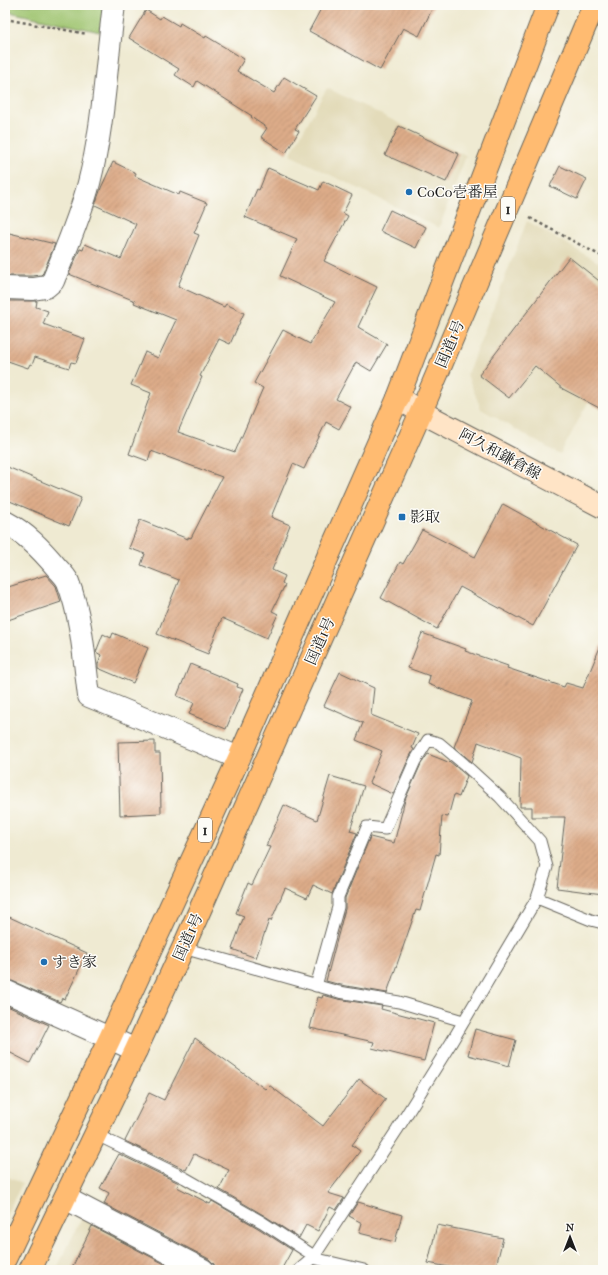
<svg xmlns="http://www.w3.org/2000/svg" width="608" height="1275" font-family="'IM FELL French Canon','Noto Serif JP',serif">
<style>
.built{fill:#e3dbba}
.grass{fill:#9fc46f;stroke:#5e7046}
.building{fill:url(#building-hatch)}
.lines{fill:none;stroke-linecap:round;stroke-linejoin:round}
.lane-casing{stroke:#66645c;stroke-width:13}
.street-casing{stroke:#66645c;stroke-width:24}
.secondary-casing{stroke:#66645c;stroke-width:24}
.highway-casing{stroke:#66645c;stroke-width:24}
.path{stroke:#66645c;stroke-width:2.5;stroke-dasharray:3 3;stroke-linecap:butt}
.lane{stroke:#fff;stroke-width:11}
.street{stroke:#fff;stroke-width:22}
.secondary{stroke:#ffe4c6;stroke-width:22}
.highway{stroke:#ffbb71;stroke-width:22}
.poi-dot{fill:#1f6fb2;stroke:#fdfcf7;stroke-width:1.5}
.labels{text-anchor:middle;stroke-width:3;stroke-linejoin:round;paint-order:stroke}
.shield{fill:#fdfcf7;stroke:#605f5e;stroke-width:1}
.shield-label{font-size:14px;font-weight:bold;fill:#1c1c1c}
.poi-label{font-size:15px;fill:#1c1c1c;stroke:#fdfcf7;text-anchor:start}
.street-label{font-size:15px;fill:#1c1c1c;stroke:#fdfcf7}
</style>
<defs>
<pattern id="building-hatch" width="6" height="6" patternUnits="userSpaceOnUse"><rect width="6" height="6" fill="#ddac89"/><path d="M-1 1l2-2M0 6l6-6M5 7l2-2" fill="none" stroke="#bd9376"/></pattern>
</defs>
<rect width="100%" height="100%" fill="#fdfcf7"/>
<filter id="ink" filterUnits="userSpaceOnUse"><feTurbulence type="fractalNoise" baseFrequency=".025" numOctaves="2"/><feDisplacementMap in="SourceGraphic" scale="8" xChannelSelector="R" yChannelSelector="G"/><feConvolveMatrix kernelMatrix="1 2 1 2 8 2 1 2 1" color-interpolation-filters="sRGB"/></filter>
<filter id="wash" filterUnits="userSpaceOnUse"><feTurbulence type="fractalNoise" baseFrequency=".012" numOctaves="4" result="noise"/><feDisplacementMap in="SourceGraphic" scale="16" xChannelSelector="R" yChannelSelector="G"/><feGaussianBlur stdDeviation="0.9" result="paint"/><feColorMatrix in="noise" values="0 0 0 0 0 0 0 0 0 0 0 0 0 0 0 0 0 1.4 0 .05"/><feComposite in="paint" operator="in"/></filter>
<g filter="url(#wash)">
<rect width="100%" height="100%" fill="#efead2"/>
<g class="built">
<path d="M 327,88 L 466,156 L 439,228 L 290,155 Z"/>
<path d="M 527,221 L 603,265 L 603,374 L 560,455 L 481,409 L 467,375 Z"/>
<path d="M 5,1175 L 22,1184 L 5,1217 Z"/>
<path d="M 82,1217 L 190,1270 L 56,1270 Z"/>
</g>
<path class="grass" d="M 5,5 L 106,5 L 100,32 L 5,11 Z"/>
<g id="blocks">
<g class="building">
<path d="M 323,5 L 434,5 L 419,36 L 403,28 L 380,70 L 309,31 Z"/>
<path d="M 146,10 L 160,19 L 162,16 L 179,26 L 180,23 L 205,38 L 206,36 L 244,59 L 237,71 L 274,93 L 284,77 L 316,96 L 295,129 L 299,131 L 286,153 L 261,137 L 267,128 L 251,117 L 252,116 L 197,81 L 194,87 L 175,75 L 179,69 L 129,38 Z"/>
<path d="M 399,126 L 459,154 L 446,182 L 385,155 Z"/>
<path d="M 113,162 L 136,173 L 135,176 L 179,195 L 180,192 L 207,203 L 194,233 L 199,235 L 178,286 L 224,307 L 226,304 L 244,313 L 230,344 L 219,339 L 200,376 L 202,377 L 178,432 L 235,452 L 263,388 L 254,383 L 283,330 L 310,344 L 335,302 L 280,276 L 297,239 L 245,217 L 257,189 L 259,190 L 268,168 L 319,190 L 323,181 L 352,195 L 343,213 L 348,216 L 324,261 L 377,287 L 358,327 L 387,344 L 371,371 L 356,362 L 336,399 L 351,407 L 339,429 L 326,422 L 304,469 L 293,464 L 271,517 L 290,525 L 272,570 L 285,576 L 282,583 L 285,585 L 272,611 L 278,614 L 267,638 L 222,618 L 208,654 L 157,634 L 179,580 L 141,565 L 145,554 L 129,548 L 140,520 L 188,539 L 188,537 L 191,538 L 222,477 L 151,451 L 148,461 L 129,454 L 151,393 L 131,385 L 145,352 L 158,358 L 176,320 L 134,303 L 135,301 L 69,274 L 80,249 L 83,250 L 85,244 L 121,259 L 136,224 L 95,205 L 101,188 Z"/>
<path d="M 560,166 L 587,179 L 577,199 L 550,186 Z"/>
<path d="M 390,210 L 426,227 L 416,248 L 380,231 Z"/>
<path d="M 5,232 L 55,244 L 43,273 L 41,275 L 32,276 L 5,276 Z"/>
<path d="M 569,257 L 603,284 L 603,410 L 563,389 L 535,366 L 509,398 L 479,375 Z"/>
<path d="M 5,301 L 37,301 L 36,307 L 48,311 L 43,324 L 85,339 L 76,363 L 71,362 L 69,368 L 35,357 L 32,365 L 30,364 L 28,368 L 5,360 Z"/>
<path d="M 5,466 L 81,498 L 69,526 L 5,499 Z"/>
<path d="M 503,504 L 577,545 L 533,626 L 460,587 L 437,629 L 381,598 L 400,562 L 403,564 L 422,530 L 475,557 Z"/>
<path d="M 46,575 L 56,586 L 61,602 L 5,621 L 5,588 Z"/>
<path d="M 113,633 L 148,648 L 133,683 L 98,668 L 98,664 L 101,655 L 96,652 L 103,634 L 111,638 Z"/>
<path d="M 422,633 L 466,649 L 465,651 L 508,666 L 507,668 L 564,687 L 566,683 L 583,688 L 603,640 L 603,894 L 557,888 L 565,817 L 532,817 L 532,807 L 520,807 L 521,758 L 478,742 L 472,762 L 454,747 L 472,701 L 428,684 L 430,676 L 408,668 Z"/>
<path d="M 190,664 L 238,684 L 237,687 L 243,689 L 226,729 L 189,714 L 194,703 L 177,696 Z"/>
<path d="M 340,672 L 374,688 L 371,715 L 418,734 L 412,748 L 414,749 L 409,758 L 393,794 L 369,783 L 382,751 L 356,740 L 363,723 L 324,706 Z"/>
<path d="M 155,741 L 155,753 L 160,753 L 161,813 L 120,815 L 118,742 Z"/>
<path d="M 428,754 L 448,762 L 449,761 L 467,776 L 459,797 L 454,795 L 448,817 L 442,816 L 439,855 L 436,854 L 420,911 L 416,910 L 387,993 L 341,985 L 326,981 L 345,909 L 345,898 L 370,837 L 394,843 L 405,800 L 421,764 Z"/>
<path d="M 330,776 L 364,786 L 350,831 L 357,833 L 332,894 L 313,885 L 307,898 L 285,888 L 271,921 L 269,920 L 256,958 L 232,949 L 244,916 L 236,913 L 248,883 L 252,885 L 270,847 L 266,846 L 284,805 L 317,820 Z"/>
<path d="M 5,915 L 87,953 L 65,999 L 62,998 L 60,1002 L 10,980 L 5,979 Z"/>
<path d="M 323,995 L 338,999 L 382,1006 L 381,1009 L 434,1023 L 424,1061 L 372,1048 L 374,1042 L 310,1028 L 318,997 L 322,998 Z"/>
<path d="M 5,1005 L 49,1025 L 30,1063 L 5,1050 Z"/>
<path d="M 475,1029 L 516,1040 L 509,1066 L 468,1055 Z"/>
<path d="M 195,1038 L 265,1089 L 269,1085 L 323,1126 L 359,1079 L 386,1099 L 352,1145 L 360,1151 L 328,1193 L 344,1198 L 336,1210 L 330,1207 L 318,1231 L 306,1225 L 299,1238 L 265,1216 L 219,1189 L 229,1170 L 194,1154 L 186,1170 L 125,1141 L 149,1093 L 164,1100 Z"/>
<path d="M 119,1154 L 179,1183 L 177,1187 L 210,1204 L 212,1201 L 258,1228 L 292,1250 L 281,1270 L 215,1270 L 214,1264 L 209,1259 L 104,1204 L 109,1193 L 100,1188 Z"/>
<path d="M 358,1202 L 402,1215 L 395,1242 L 359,1233 L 362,1223 L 349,1216 Z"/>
<path d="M 437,1225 L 503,1238 L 495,1270 L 464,1270 L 428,1263 Z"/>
<path d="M 92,1226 L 176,1270 L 71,1270 Z"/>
</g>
</g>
</g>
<g filter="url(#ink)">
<use href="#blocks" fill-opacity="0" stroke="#66645c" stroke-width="1"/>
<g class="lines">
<g class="lane-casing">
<g id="lane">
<path d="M 537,898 L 591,920 L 603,923"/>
<path d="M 183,948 L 339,992 L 399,1002 L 463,1021"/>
<path d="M 95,1134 L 185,1178 L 262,1222 L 314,1256"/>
<path d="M 313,1258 L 397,1130 L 451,1043 L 537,898 L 547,867 L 540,841 L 500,797 L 464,764 L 439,743 L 428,740 L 415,761 L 385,829 L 367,827 L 338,897 L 338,907 L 316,986"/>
<path d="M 299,1270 L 313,1258 L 364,1270"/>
</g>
</g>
<g class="street-casing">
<g id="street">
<path d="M 5,288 L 33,289 L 46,287 L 53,281 C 66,249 80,217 89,183 C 104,125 106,64 114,5"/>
<path d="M 5,522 C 26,533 42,550 57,568 C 61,572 66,577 68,582 C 82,618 84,658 89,696 L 239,758"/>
<path d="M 5,991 L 136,1050"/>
<path d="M 65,1198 L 203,1270"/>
</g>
</g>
<g class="secondary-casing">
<path id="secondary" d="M 398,398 L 421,412 L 603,507"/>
</g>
<g class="highway-casing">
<g id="highway">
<path d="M 5,1259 L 110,1038 L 239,758 L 398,398 L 548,5"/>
<path d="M 30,1270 L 136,1050 L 183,948 L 421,412 L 594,5"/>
</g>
</g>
<g class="path">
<path d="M 5,19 L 87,34"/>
<path d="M 530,218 L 603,257"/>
</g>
<use href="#lane" class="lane"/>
<use href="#street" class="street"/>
<use href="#secondary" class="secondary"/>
<use href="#highway" class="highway"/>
</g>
</g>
<g class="poi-dot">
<circle cx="409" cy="192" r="4"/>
<rect x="398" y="513" width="8" height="8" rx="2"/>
<circle cx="44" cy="962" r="4"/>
</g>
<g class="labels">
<g class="shield">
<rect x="501" y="197" width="14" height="24" rx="3"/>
<rect x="198" y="818" width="14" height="24" rx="3"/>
</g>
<g class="shield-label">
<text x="508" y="214">1</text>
<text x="205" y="835">1</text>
</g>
<g class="poi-label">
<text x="417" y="197">CoCo壱番屋</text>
<text x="410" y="522">影取</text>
<text x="52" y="967">すき家</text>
</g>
<g class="street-label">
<text transform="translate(450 344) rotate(-67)" y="5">国道1号</text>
<text transform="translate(500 454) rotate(28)" y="5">阿久和鎌倉線</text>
<text transform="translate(320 641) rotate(-66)" y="5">国道1号</text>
<text transform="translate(188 937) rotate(-66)" y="5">国道1号</text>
</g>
</g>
<rect width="608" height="1275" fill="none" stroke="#fdfcf7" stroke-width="20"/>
<g transform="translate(570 1237)" stroke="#fdfcf7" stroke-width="3" paint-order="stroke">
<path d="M0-3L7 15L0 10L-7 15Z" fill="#1c1c1c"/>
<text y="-6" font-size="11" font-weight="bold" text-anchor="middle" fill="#1c1c1c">N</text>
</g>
</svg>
